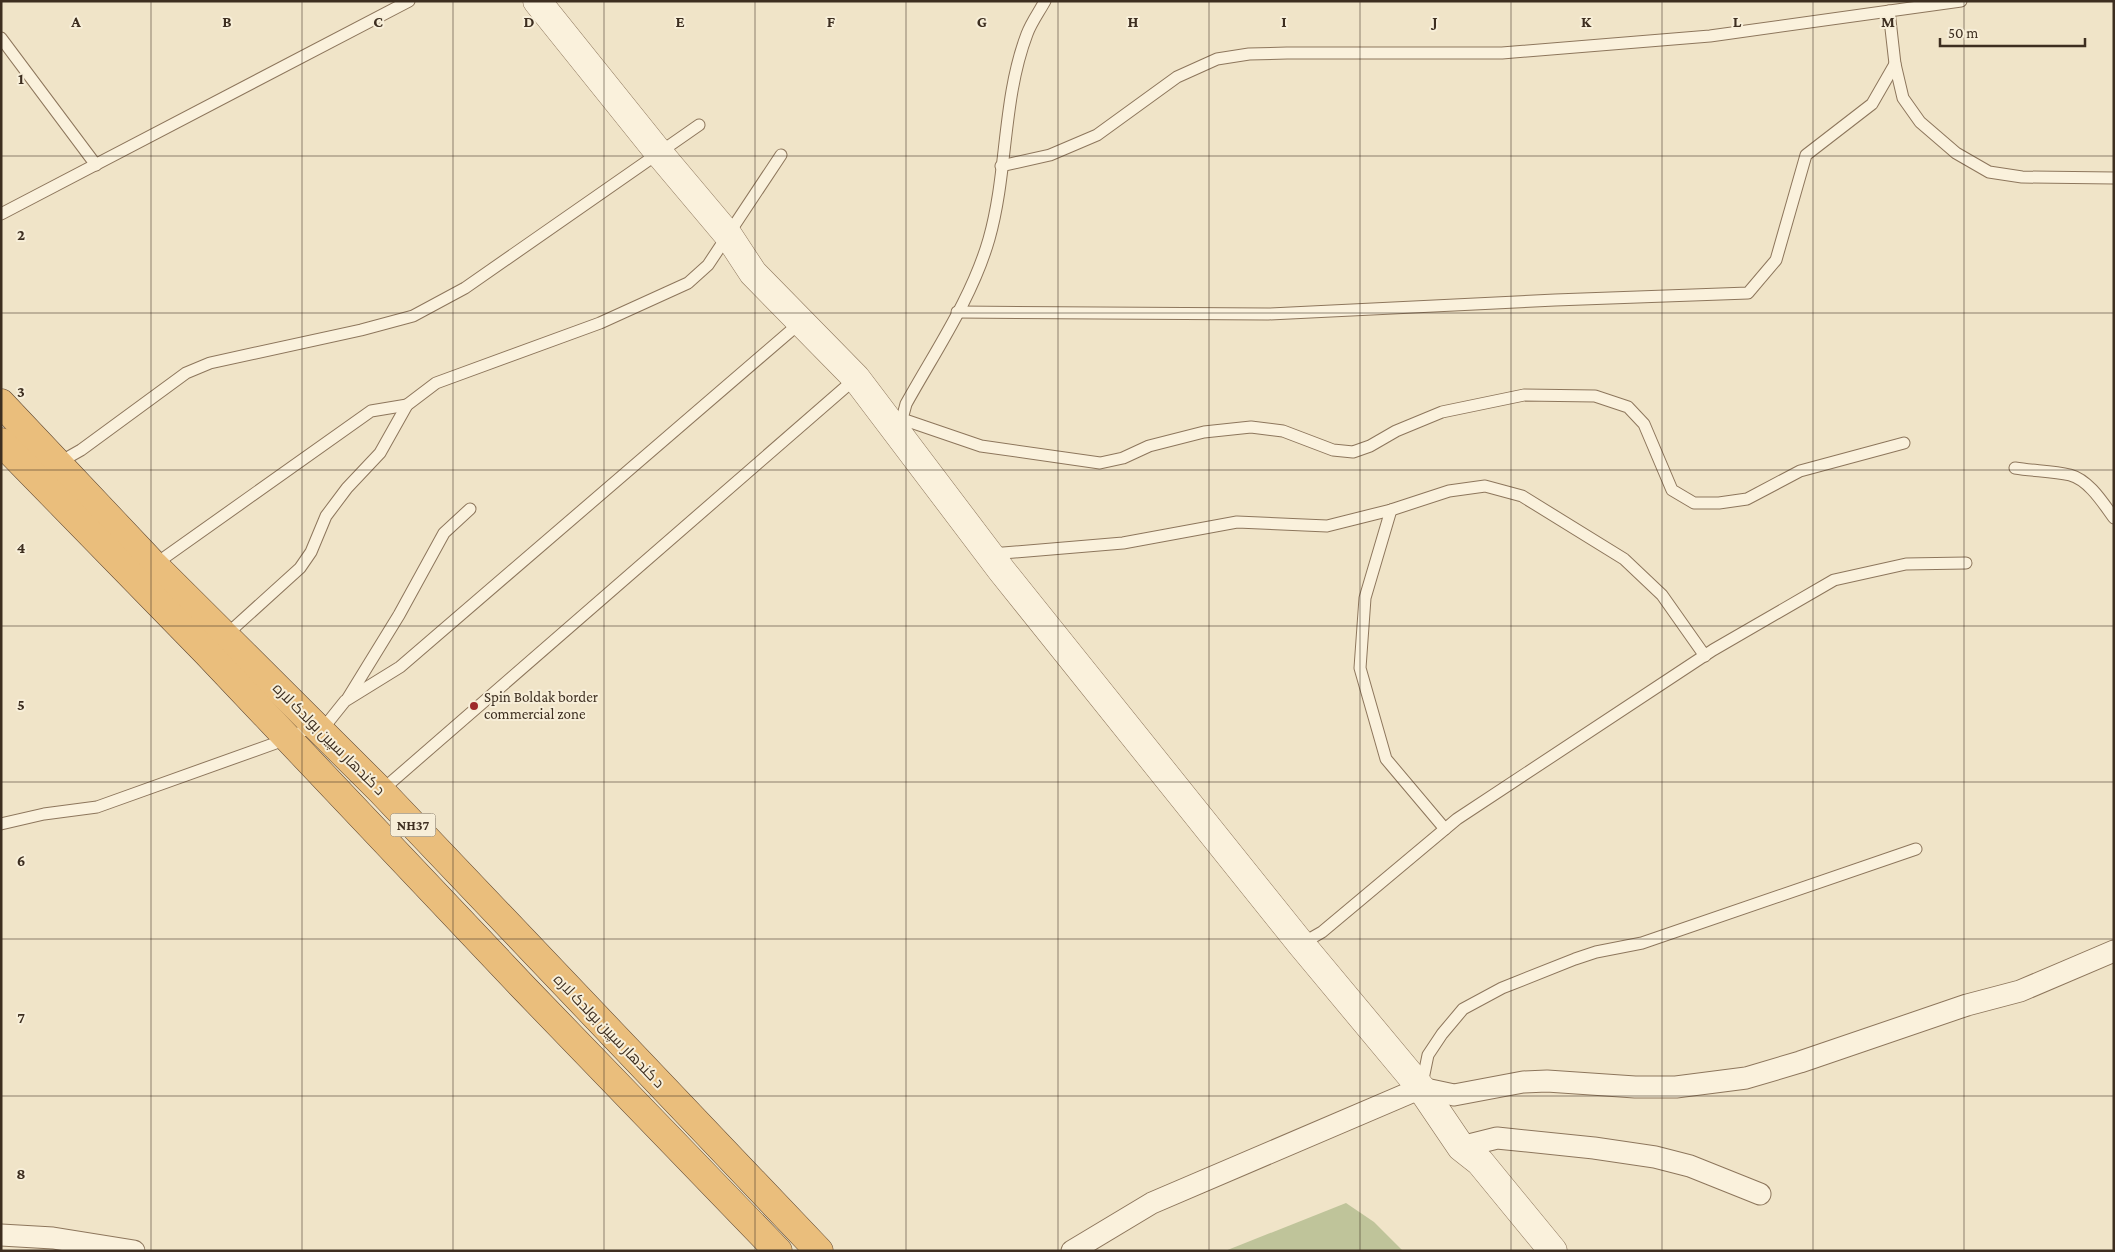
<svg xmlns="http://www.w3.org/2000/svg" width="2115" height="1252" font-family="'Crimson Pro',Cairo,serif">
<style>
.cemetery{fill:#bfc49a}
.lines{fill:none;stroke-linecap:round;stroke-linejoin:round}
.service-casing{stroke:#8d765c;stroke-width:13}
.minor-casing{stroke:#8d765c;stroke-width:23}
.tertiary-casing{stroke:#8d765c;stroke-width:29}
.trunk-casing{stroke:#5b4430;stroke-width:29}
.service{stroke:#faf1dc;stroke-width:11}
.minor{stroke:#faf1dc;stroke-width:21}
.tertiary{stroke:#faf1dc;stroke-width:28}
.trunk{stroke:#eabe7c;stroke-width:28}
.grid{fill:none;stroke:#3d2e20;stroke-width:1;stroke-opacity:0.55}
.poi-dot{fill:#9e2a2b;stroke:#f7eed8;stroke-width:2}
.labels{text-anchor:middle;stroke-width:4;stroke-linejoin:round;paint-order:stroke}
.shield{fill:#f7eed8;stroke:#756857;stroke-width:1}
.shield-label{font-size:14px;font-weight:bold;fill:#3d2e20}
.poi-label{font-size:15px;fill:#3d2e20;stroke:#f7eed8;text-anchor:start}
.street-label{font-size:15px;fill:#3d2e20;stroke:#f7eed8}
.grid-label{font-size:16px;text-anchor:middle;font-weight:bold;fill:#3d2e20;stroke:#f7eed8;stroke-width:4;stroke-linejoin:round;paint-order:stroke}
</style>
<rect width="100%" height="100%" fill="#f0e4c8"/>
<path class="cemetery" d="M 1346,1203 L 1374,1222 L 1403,1251 L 1225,1251 Z"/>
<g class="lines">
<g class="service-casing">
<g id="service">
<path d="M 1889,11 L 1895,64 L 1903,98 L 1920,122 L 1956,153 L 1989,172 L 2022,177 L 2114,178"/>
<path d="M 1,38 L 96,165"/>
<path d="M 1001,166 L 1050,155 L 1097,135 L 1177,77 L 1217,59 L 1249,54 L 1287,53 L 1502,53 L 1710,36 L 1961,1"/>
<path d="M 1,214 L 409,1"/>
<path d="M 957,312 L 1268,314 L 1555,300 L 1748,293 L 1776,260 L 1806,155 L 1872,104 L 1895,64"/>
<path d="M 902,419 L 981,446 L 1100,463 L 1123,458 L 1149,446 L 1204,432 L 1251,427 L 1283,431 L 1333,450 L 1353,452 L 1370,446 L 1396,431 L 1442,412 L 1524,395 L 1595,396 L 1628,407 L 1644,424 L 1672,490 L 1694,503 L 1719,503 L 1747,499 L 1800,471 L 1904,443"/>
<path d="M 898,424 L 902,419 L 906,404 C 936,350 972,298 989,239 C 1008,172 1002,100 1027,34 C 1031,23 1039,12 1045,1"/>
<path d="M 58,463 L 81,450 L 186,373 L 210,363 L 361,330 L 413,316 L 465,288 L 699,125"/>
<path d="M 2015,468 C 2033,471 2052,471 2070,475 C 2089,480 2103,503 2114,518"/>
<path d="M 1391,510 L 1365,598 L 1360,668 L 1386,759 L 1445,829"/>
<path d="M 991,554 L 1123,543 L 1237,522 L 1327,526 L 1391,510 L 1449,491 L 1485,486 L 1522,496 L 1624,559 L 1662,595 L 1705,656"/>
<path d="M 154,565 L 371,411 L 407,405"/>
<path d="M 226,635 L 300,568 L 311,552 L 326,516 L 347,488 L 380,453 L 407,405 L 436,383 L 600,323 L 688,283 L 708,265 L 781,155"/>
<path d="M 348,698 L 399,615 L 444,533 L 470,509"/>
<path d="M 321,731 L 345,701 L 400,667 L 801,322"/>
<path d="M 381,791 L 856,378"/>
<path d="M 1,824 L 44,814 L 97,807 L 287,739 L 315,725"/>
<path d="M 1301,944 L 1322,932 L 1457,819 L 1713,650 L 1834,580 L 1906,564 L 1966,563"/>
<path d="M 1422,1084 L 1428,1055 L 1442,1034 L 1463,1009 L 1502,988 L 1575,959 L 1596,952 L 1642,943 L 1916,849"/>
</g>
</g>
<g class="minor-casing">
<g id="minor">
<path d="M 1461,1147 L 1497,1138 L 1594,1148 L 1655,1157 L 1690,1166 L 1760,1194"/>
<path d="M 1,1235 L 53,1238 L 134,1251"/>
<path d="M 1072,1251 L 1152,1203 L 1421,1088 L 1454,1095 L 1523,1082 L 1547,1081 L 1635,1087 L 1676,1087 L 1746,1078 L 1800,1062 L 1967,1005 L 2020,991 L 2114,951"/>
</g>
</g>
<g class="tertiary-casing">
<path id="tertiary" d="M 537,1 L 659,153 L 728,235 L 753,273 L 856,378 L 1002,571 L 1301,944 L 1421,1088 L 1461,1147 L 1480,1162 L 1553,1251"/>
</g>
<g class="trunk-casing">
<g id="trunk">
<path d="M 1,403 L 154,565 L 381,791 L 819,1251"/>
<path d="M 1,442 L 206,652 L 525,989 L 778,1251"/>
</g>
</g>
<use href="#service" class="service"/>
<use href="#minor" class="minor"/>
<use href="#tertiary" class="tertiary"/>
<use href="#trunk" class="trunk"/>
</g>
<path class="grid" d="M 151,1 L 151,1251M 302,1 L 302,1251M 453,1 L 453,1251M 604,1 L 604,1251M 755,1 L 755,1251M 906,1 L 906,1251M 1058,1 L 1058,1251M 1209,1 L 1209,1251M 1360,1 L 1360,1251M 1511,1 L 1511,1251M 1662,1 L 1662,1251M 1813,1 L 1813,1251M 1964,1 L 1964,1251M 1,156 L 2114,156M 1,313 L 2114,313M 1,470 L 2114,470M 1,626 L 2114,626M 1,782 L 2114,782M 1,939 L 2114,939M 1,1096 L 2114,1096"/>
<circle class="poi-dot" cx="474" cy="706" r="5"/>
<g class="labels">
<rect class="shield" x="390.5" y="813.5" width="45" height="23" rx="4"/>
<g class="shield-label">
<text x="413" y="830">NH37</text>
</g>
<g class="poi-label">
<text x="484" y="702">Spin Boldak border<tspan x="484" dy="17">commercial zone</tspan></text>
</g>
<g class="street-label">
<text transform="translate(329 739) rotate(45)" y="5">د کندهار سپین بولدک لاره</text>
<text transform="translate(609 1031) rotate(46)" y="5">د کندهار سپین بولدک لاره</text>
</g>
</g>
<g class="grid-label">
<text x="76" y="27">A</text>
<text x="227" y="27">B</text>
<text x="378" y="27">C</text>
<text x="529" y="27">D</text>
<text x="680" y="27">E</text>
<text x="831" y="27">F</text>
<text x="982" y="27">G</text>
<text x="1133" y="27">H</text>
<text x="1284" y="27">I</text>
<text x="1435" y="27">J</text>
<text x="1586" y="27">K</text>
<text x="1737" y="27">L</text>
<text x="1888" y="27">M</text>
<text x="21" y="84">1</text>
<text x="21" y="240">2</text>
<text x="21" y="397">3</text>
<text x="21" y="553">4</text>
<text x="21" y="710">5</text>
<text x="21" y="866">6</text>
<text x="21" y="1023">7</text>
<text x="21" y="1179">8</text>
</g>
<rect width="2115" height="1252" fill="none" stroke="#3d2e20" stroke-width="5"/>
<path d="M1940 38v8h145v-8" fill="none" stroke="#3d2e20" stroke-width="2.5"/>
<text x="1948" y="38" font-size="15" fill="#3d2e20" stroke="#f7eed8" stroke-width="4" paint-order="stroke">50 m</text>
</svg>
